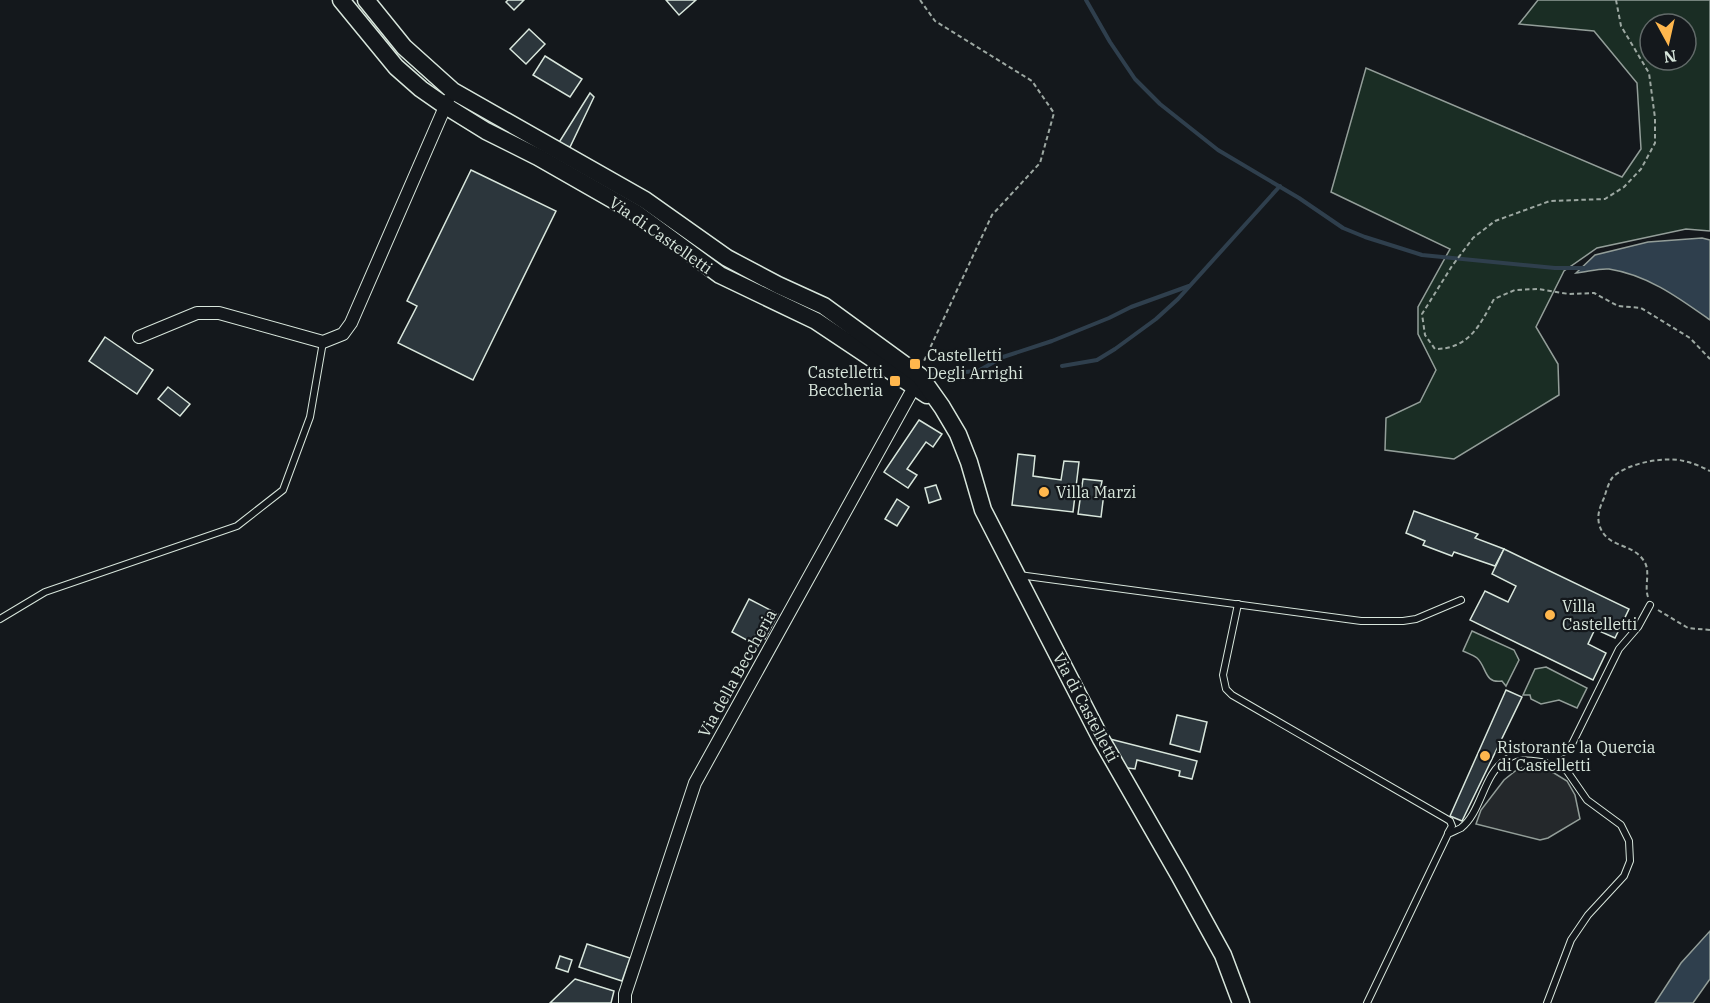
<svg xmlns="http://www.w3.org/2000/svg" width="1710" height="1003" font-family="'IBM Plex Serif',serif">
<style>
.green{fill:#1a2d24;stroke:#939e99;stroke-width:1.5;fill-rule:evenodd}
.parking{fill:#24282b;stroke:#939e99;stroke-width:1.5}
.water{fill:#2f3f4d;stroke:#939e99;stroke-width:1.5}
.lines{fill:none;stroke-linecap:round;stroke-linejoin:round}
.stream{stroke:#2f3f4d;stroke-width:4}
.building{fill:#2c363c;stroke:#d8e6dc;stroke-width:1.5}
.service-casing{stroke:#d8e6dc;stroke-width:8}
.minor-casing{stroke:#d8e6dc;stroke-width:14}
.secondary-casing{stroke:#d8e6dc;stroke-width:19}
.path{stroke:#9da8a2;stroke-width:2;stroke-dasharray:4.5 3;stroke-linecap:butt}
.service{stroke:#14181c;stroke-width:6}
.minor{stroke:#14181c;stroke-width:12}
.secondary{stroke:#14181c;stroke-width:16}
.poi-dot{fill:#ffb74d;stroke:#14181c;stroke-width:2}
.labels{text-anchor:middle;stroke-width:4.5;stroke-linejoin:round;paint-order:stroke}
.street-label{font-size:16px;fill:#d8e6dc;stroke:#14181c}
.poi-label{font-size:16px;fill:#d8e6dc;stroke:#14181c;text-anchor:start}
</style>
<rect width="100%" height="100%" fill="#14181c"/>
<g class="green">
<path d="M 1538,0 L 1710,0 L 1710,231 L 1686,229 L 1597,248 L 1564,271 L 1536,327 L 1558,364 L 1559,395 L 1454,459 L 1385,450 L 1386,418 L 1420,402 L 1436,370 L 1418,334 L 1418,307 L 1450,249 L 1331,192 L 1366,68 L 1622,177 L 1641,149 L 1637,83 L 1594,31 L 1519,24 ZM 1650,24 L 1686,24 L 1686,60 L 1650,60 Z"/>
<path d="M 1472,631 L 1514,650 L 1519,660 L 1506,686 L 1502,681 C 1484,684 1487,667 1477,658 C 1473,655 1467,653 1463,651 Z"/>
<path d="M 1546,667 L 1587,688 L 1577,708 L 1559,700 L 1541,704 L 1531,699 L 1530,695 L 1523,695 L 1535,669 Z"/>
</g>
<path class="parking" d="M 1535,766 L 1554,773 L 1567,781 L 1575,795 L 1580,819 L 1548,838 L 1540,840 L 1476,824 L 1481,810 L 1504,780 L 1519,768 Z"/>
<g class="water">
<path d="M 1702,238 L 1710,240 L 1710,320 C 1679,298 1648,275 1609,269 C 1599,268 1587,272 1576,273 L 1595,255 L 1648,242 Z"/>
<path d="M 1710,931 L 1710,979 L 1693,1003 L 1655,1003 L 1681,963 Z"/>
</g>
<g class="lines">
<g class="stream">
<path d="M 1086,0 L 1110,42 L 1135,79 L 1160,104 L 1218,150 L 1299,198 L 1343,228 L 1365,237 L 1422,255 L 1555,268 L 1584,268"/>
<path d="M 1062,366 L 1097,360 L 1115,349 L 1156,319 L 1178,299 L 1280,186"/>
<path d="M 926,375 L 978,371 L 1003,357 L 1052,341 L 1109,318 L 1131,307 L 1189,286"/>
</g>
</g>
<g class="building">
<path d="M 508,0 L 524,0 L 514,10 L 506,2 Z"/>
<path d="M 666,0 L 696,0 L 679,15 Z"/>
<path d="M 529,29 L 545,44 L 526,64 L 510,49 Z"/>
<path d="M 545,56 L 582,79 L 570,97 L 533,75 Z"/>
<path d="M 590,93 L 594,97 L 570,147 L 558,144 Z"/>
<path d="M 471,170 L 556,211 L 473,380 L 398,343 L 417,306 L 407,301 Z"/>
<path d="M 105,337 L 153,370 L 137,394 L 89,361 Z"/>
<path d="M 168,387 L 190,404 L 180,416 L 158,399 Z"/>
<path d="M 919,420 L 942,434 L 933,447 L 926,442 L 907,469 L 917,475 L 908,488 L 884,472 Z"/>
<path d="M 1018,454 L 1035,456 L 1033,476 L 1061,480 L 1064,461 L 1079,462 L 1073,512 L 1012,505 Z"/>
<path d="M 1083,479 L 1102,481 L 1100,492 L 1104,493 L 1101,517 L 1078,514 Z"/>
<path d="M 936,485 L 941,499 L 929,503 L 925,488 Z"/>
<path d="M 897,499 L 909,507 L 897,526 L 885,519 Z"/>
<path d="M 1414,511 L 1478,534 L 1475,538 L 1504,549 L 1495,566 L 1454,552 L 1452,556 L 1423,545 L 1425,541 L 1406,533 Z"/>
<path d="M 1504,549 L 1629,609 L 1615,638 L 1595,629 L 1588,644 L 1606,653 L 1593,680 L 1470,620 L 1485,591 L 1508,602 L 1516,586 L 1492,574 Z"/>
<path d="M 749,599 L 778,614 L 765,639 L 756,634 L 752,643 L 732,632 Z"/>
<path d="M 1506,690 L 1522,697 L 1462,821 L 1450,816 Z"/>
<path d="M 1177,715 L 1207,722 L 1200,752 L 1170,744 Z"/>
<path d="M 1106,738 L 1197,761 L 1192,779 L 1179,776 L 1180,771 L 1137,760 L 1135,769 L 1121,767 Z"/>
<path d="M 587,944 L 630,958 L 622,981 L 579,967 Z"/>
<path d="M 560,956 L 572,960 L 568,972 L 556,968 Z"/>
<path d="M 575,979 L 614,991 L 611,1003 L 550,1003 Z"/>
</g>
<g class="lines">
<g class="service-casing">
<g id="service">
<path d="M 1019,575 L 1361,621 L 1403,621 L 1416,619 L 1461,600"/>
<path d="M 1238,604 L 1223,675 L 1226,689 L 1232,695 L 1445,818 L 1450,821 L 1452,826 L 1448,833"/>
<path d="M 0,619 L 45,592 L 237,526 L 283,490 L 310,417 L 323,342"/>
<path d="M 1367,1003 L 1448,834 C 1452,832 1457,830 1461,828 C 1482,812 1483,773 1507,759 C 1528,746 1544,761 1561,753 C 1565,752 1569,747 1572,744 L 1619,649 L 1638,627 L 1650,605"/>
<path d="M 1547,1003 L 1571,940 L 1588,915 L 1624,876 L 1630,861 L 1629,841 L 1621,825 L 1587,800 L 1567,771 L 1547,755"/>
</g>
</g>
<g class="minor-casing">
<g id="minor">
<path d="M 139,337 L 197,313 L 219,313 L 323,342 L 343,334 L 351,323 L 448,100"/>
<path d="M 625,1003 L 625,994 L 695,783 L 918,380"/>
</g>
</g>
<g class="secondary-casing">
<g id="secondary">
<path d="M 341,0 L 396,67 L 421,89 L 444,105 L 486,131 L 538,157 L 636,213 L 720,275 L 816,321 L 927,395"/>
<path d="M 366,0 L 404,47 L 453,91 L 645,200 L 727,258 L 778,285 L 824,306 L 920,376 L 942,407 L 958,434 L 969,462 L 983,510 L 1101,739 L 1179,875 L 1223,955 L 1241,1003"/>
</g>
</g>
<g class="path">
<path d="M 920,0 L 935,21 L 1032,81 L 1054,113 L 1040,163 L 992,215 L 924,361"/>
<path d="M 1616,0 L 1621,26 L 1649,73 L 1655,118 L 1655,143 L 1641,169 L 1624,187 L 1605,199 L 1550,201 L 1495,221 L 1473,238 L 1452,266 L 1422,314 L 1425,335 L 1435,349 C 1469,349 1480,325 1494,299 L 1515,290 L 1538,289 L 1569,294 L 1594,293 L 1618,306 L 1641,308 L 1690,338 L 1710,359"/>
<path d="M 1648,597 C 1644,586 1651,571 1644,561 C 1632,542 1606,549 1599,524 C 1597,514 1600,507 1604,498 C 1606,492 1609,481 1613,477 C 1627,463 1666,456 1684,461 C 1693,463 1702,467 1710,471"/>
<path d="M 1658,610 L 1688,628 L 1710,630"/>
</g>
<use href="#service" class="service"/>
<use href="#minor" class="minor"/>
<use href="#secondary" class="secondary"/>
</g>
<g class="poi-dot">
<rect x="909" y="358" width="12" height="12" rx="3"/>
<rect x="889" y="375" width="12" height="12" rx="3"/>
<circle cx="1044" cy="492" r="6"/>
<circle cx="1550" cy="615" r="6"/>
<circle cx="1485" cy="756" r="6"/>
</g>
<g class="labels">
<g class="street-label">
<text transform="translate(661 235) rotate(35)" y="6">Via di Castelletti</text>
<text transform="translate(737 673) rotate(-61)" y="6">Via della Beccheria</text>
<text transform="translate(1086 707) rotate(62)" y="6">Via di Castelletti</text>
</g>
<g class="poi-label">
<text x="927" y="361">Castelletti<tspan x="927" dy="18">Degli Arrighi</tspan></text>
<text x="883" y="378" text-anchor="end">Castelletti<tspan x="883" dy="18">Beccheria</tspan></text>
<text x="1056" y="498">Villa Marzi</text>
<text x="1562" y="612">Villa<tspan x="1562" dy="18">Castelletti</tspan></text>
<text x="1497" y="753">Ristorante la Quercia<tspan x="1497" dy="18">di Castelletti</tspan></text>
</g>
</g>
<g transform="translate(1668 42) rotate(172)"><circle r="28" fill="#14181c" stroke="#626a69" stroke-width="1.5"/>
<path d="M0-4.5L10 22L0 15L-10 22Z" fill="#ffb74d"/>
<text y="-9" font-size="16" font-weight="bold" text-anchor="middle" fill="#d8e6dc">N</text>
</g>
</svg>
